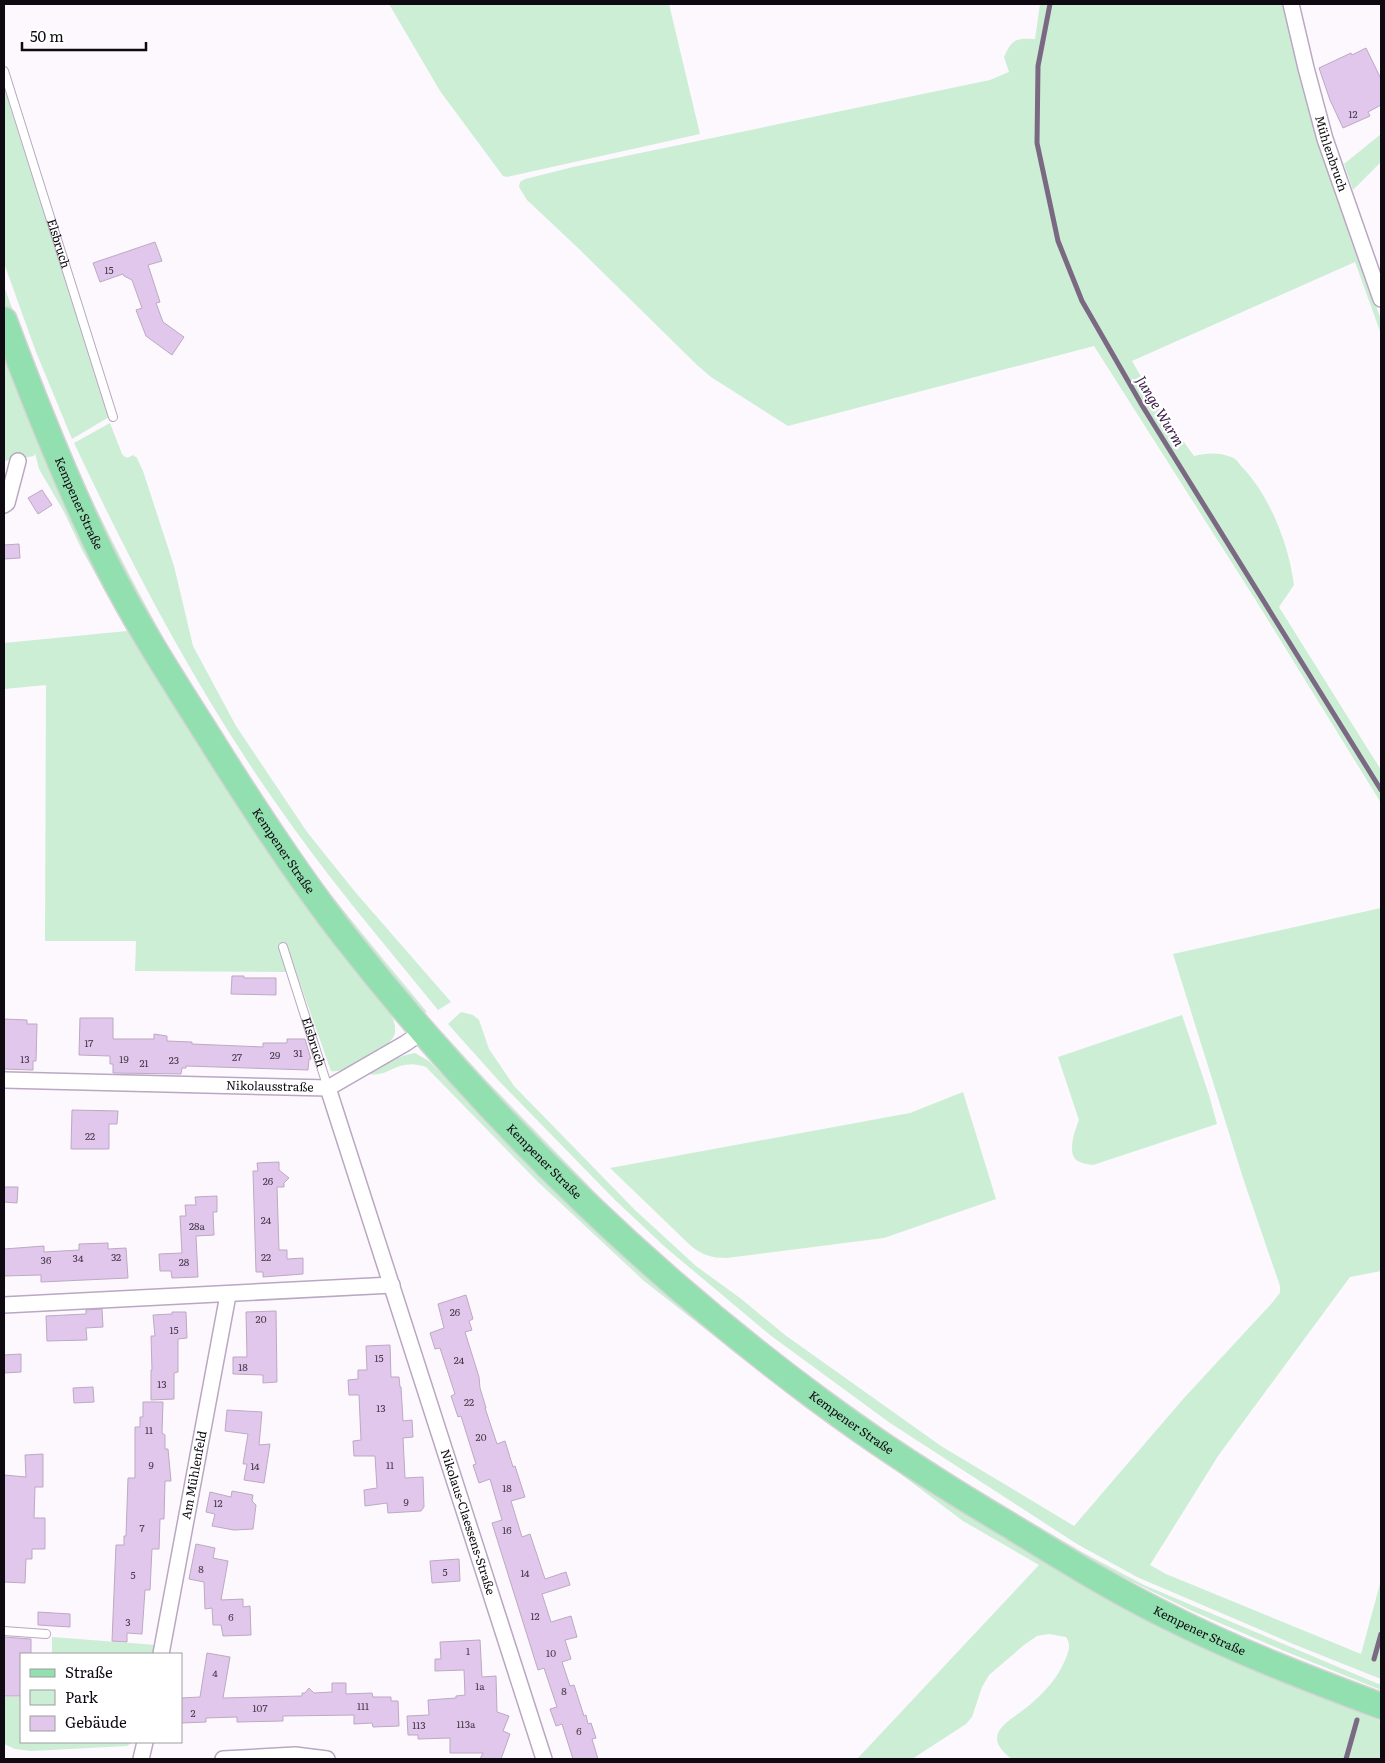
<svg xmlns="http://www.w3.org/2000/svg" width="1385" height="1763" font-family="Literata,serif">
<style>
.green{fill:#cceed5}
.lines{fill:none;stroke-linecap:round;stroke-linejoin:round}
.stream{stroke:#7b6882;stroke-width:5}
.building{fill:#e1c7eb;stroke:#bca9c3}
.lane-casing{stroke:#baa7c2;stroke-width:10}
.street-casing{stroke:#baa7c2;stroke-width:18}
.primary-casing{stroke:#d4d3d4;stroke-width:28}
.lane{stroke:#fff;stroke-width:8}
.street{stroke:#fff;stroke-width:15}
.primary{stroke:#92e0b0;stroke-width:25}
.labels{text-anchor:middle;stroke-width:4.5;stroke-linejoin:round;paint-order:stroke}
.number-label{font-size:10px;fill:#443848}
.street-label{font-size:12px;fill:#0f0911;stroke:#fff}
.water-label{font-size:14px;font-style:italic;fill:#3a1946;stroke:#fff}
</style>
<rect width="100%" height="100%" fill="#fcf8fe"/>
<g class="green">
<path d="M 389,4 L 669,4 L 700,134 L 507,177 L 503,176 L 440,91 Z"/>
<path d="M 1040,4 L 1285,4 L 1352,236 L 1381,320 L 1381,334 L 1355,262 L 1132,361 L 1160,409 L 1194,456 C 1207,453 1218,452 1231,457 C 1236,458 1239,464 1242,467 C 1270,496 1289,545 1294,585 L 1279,607 L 1381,770 L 1381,803 L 1255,599 L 1094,346 L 788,426 L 711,377 L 697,365 L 577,247 L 527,200 L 519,187 L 520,182 L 525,179 L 573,167 L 990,80 L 1009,72 L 1004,57 C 1012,39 1016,38 1035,39 Z"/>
<path d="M 4,88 L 109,417 L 72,439 L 36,352 L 4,263 Z"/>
<path d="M 1381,134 L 1381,162 L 1353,190 L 1344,164 Z"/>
<path d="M 4,286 C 25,344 47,403 73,459 C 131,586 199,707 277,822 C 323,888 376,950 427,1012 L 423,1013 L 342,917 L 215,737 L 111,549 L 7,311 L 4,301 Z"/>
<path d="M 4,346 L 33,422 L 347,958 L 390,1013 C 394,1020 397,1028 394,1036 C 387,1050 347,1074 331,1071 L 286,944 L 278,945 L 286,972 L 135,971 L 136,941 L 45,941 L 46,685 L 4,689 L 4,643 L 127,631 L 82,550 L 64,512 L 39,469 L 35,453 L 34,456 L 4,461 Z"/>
<path d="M 110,423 L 122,454 C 126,459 128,458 133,455 L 137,458 L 143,471 L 174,566 L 193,646 L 236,726 L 307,832 L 356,893 L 451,1002 L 438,1010 C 381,940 322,871 271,796 C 194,685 131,564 74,443 Z"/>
<path d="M 1381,908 L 1381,1271 L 1350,1277 L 1218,1456 L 1150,1565 L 1166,1574 L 1361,1654 L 1381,1580 L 1381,1679 L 1298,1646 L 1137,1577 L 1077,1544 L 890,1423 L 770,1335 L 665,1247 L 615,1200 L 499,1081 L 448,1024 L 461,1012 L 473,1015 L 479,1020 L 489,1049 L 514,1086 L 635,1210 L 696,1266 L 740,1298 L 785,1335 L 941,1446 L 1074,1526 L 1184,1398 L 1272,1303 L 1280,1293 L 1280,1286 L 1244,1181 L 1173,954 Z"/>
<path d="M 1182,1015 L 1209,1095 L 1217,1124 L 1093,1165 C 1089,1164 1084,1164 1080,1162 C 1065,1157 1075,1130 1079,1120 L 1058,1057 Z"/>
<path d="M 443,1033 L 486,1080 L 621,1219 L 703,1292 L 788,1361 L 892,1435 L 960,1479 L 1021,1516 L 1082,1552 L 1144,1585 L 1381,1685 L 1381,1690 L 1282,1650 L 1190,1610 L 1110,1571 L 1037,1532 L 955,1483 L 765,1349 L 594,1201 L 441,1037 Z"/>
<path d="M 415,1053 L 429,1061 L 501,1135 L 893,1459 L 961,1511 L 1024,1550 L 1178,1634 L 1271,1678 L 1381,1721 L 1381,1759 L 1012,1759 C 975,1732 1016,1719 1034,1701 C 1048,1689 1059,1675 1066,1658 C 1069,1650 1071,1644 1066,1637 L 1049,1634 L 1037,1636 L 1024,1645 L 989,1675 L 982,1687 L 972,1717 L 966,1724 L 912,1759 L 857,1759 L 1039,1565 L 963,1521 L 894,1469 L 806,1408 L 644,1281 L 538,1182 L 426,1067 C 397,1057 390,1078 369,1074 C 383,1066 399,1055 415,1053 Z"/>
<path d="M 963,1092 L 996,1199 L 884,1238 L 727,1258 C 711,1258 702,1255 690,1245 L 610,1168 L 910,1113 Z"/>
<path d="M 52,1637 L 156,1645 L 154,1654 L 52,1654 Z"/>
<path d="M 4,1697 L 21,1697 L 21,1742 L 133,1742 L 127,1746 L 31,1751 L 15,1749 L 4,1744 Z"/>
</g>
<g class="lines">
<g class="stream">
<path d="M 1050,4 L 1038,66 L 1037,143 L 1058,241 L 1082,301 L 1143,407 L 1381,790"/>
<path d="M 1374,1659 L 1381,1634"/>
<path d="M 1346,1759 L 1357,1720"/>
</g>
</g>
<g class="building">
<path d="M 1366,48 L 1381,79 L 1381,105 L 1368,112 L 1370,116 L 1343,128 L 1330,100 L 1319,68 L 1351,53 L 1352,55 Z"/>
<path d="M 155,242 L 162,261 L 148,265 L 160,302 L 156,303 L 163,322 L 184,337 L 172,355 L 146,336 L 136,310 L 142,308 L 132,280 L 124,276 L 123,274 L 100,282 L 93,263 Z"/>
<path d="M 42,490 L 52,505 L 38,514 L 28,498 Z"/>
<path d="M 19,544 L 20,558 L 4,559 L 4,545 Z"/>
<path d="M 232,976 L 244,976 L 244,978 L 276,978 L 276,995 L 231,994 Z"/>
<path d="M 80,1018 L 113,1018 L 113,1039 L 154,1039 L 154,1034 L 167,1036 L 167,1041 L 192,1042 L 192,1044 L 263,1047 L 263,1043 L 287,1043 L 287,1039 L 305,1039 L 311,1059 L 309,1059 L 308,1070 L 186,1066 L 186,1068 L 182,1068 L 181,1074 L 113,1073 L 113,1064 L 110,1064 L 110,1056 L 79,1055 Z"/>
<path d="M 4,1019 L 27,1020 L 27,1024 L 37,1024 L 36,1061 L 33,1061 L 33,1070 L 4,1069 Z"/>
<path d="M 72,1110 L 118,1111 L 117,1124 L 109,1124 L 109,1149 L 71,1149 Z"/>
<path d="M 279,1162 L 279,1170 L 289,1178 L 284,1183 L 284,1187 L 277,1187 L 279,1250 L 287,1250 L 287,1259 L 303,1258 L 303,1274 L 263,1277 L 263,1272 L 256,1272 L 253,1171 L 258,1171 L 257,1163 Z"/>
<path d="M 4,1187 L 18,1187 L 17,1203 L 4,1202 Z"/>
<path d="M 217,1196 L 217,1212 L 213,1212 L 214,1235 L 196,1236 L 198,1277 L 172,1278 L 171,1271 L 160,1271 L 159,1254 L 182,1253 L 180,1216 L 186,1216 L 185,1205 L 196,1205 L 195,1197 Z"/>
<path d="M 108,1243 L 108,1249 L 126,1248 L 128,1278 L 41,1282 L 41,1275 L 4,1276 L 4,1249 L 44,1246 L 44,1252 L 79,1250 L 79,1244 Z"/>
<path d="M 466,1295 L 473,1319 L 469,1321 L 472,1330 L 465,1332 L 479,1377 L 480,1388 L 486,1408 L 485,1408 L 497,1444 L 505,1441 L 513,1467 L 515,1466 L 525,1497 L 511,1501 L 522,1537 L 530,1534 L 545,1579 L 566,1572 L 570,1585 L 542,1594 L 551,1622 L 571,1616 L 577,1637 L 565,1640 L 571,1659 L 562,1662 L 570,1686 L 574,1685 L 584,1716 L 586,1715 L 588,1724 L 591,1723 L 596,1738 L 592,1739 L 598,1759 L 573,1759 L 562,1724 L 556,1726 L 550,1709 L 557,1707 L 544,1668 L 538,1670 L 492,1523 L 502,1520 L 490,1479 L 479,1483 L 473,1465 L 476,1464 L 461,1416 L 458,1417 L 451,1396 L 455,1394 L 440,1348 L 435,1349 L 430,1333 L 444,1328 L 438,1304 Z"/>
<path d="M 102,1309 L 103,1327 L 86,1328 L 87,1340 L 47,1341 L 46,1316 L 86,1314 L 86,1310 Z"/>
<path d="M 276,1311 L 277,1382 L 263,1383 L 263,1375 L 233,1374 L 233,1357 L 247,1357 L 246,1312 Z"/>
<path d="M 172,1312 L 186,1312 L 187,1338 L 178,1339 L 178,1372 L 174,1373 L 174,1399 L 151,1400 L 151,1370 L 152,1370 L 151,1336 L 155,1336 L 153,1315 L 172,1314 Z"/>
<path d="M 390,1345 L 391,1377 L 399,1377 L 400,1387 L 401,1387 L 403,1421 L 412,1420 L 413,1437 L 403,1438 L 405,1478 L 423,1477 L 424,1507 L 421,1511 L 388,1513 L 387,1503 L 365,1506 L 364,1490 L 377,1488 L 375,1456 L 354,1456 L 353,1441 L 361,1440 L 359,1395 L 349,1395 L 348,1380 L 358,1379 L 358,1370 L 367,1370 L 366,1346 Z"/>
<path d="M 21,1354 L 21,1372 L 4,1373 L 4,1355 Z"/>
<path d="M 93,1387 L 94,1402 L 74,1403 L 73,1388 Z"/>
<path d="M 143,1402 L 163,1402 L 162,1433 L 165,1435 L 165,1449 L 168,1449 L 171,1481 L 165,1481 L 164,1519 L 160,1519 L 159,1549 L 152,1549 L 150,1590 L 145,1590 L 142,1634 L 127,1633 L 127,1642 L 112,1641 L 116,1545 L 124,1545 L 124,1536 L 126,1536 L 128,1478 L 135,1478 L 135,1427 L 140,1427 L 140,1417 L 143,1417 Z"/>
<path d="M 227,1410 L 262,1412 L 259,1445 L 270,1444 L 264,1483 L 244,1480 L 247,1464 L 243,1464 L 248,1434 L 225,1431 Z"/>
<path d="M 43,1454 L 43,1487 L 35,1487 L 34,1518 L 45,1518 L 45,1549 L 32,1549 L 32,1559 L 26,1559 L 25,1583 L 4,1582 L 4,1475 L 26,1477 L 25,1455 Z"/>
<path d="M 232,1491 L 253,1495 L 252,1501 L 256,1505 L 253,1529 L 234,1530 L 212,1526 L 215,1514 L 206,1512 L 210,1492 L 231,1497 Z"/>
<path d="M 196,1544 L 215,1548 L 213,1558 L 228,1561 L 221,1600 L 243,1599 L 243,1607 L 250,1606 L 251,1635 L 223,1636 L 221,1625 L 213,1625 L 212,1608 L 205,1609 L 204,1582 L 189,1579 Z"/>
<path d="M 459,1559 L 460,1581 L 432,1583 L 430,1561 Z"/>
<path d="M 38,1612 L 70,1614 L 70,1627 L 38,1625 Z"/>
<path d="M 4,1637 L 31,1639 L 31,1654 L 21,1654 L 21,1696 L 4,1696 Z"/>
<path d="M 480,1640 L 482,1677 L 496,1676 L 497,1712 L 509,1716 L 503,1731 L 510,1734 L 501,1759 L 480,1759 L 483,1753 L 450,1753 L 450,1738 L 418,1739 L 418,1735 L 408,1735 L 407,1716 L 429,1715 L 428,1700 L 456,1698 L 456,1696 L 465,1695 L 464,1670 L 435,1671 L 435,1659 L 441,1659 L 440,1642 Z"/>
<path d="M 207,1653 L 230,1657 L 223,1698 L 302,1696 L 302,1693 L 305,1693 L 309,1688 L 314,1693 L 332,1692 L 332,1683 L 346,1683 L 346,1694 L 372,1693 L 373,1697 L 391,1697 L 391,1701 L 398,1701 L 399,1726 L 373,1727 L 372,1723 L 354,1724 L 354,1715 L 283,1716 L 283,1721 L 237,1722 L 237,1717 L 206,1718 L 206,1722 L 181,1723 L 181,1698 L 200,1697 Z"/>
</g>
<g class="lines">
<g class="lane-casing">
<g id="lane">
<path id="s1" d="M 4,71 L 113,417"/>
<path id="s2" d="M 283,947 L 328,1088"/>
<path d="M 4,1631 L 46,1634"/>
</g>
</g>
<g class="street-casing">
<g id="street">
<path id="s3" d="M 1291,4 L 1306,68 L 1325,139 L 1381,299"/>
<path d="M 4,505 L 7,503 L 18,461"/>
<path id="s4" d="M 4,1080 L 328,1088"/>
<path id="s5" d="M 328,1088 L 544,1759"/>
<path d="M 328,1088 L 406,1043 L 423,1031"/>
<path d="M 4,1305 L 392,1285"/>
<path id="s6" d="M 161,1654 L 228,1295"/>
<path d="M 141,1759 L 145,1742"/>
<path d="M 223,1759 L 295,1755 L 327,1759"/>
</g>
</g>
<g class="primary-casing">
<g id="primary">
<path id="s7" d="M 4,320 C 35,403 67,484 106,563 C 136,623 173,680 209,737 C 252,806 296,874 346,938 C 483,1113 644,1271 823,1403 C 882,1447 945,1487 1009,1525 C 1061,1557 1112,1589 1167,1616 C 1236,1651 1309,1679 1381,1706"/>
</g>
</g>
<use href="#lane" class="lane"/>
<use href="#street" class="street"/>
<use href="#primary" class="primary"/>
</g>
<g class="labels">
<g class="number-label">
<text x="1353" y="118">12</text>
<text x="109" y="274">15</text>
<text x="89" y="1047">17</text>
<text x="298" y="1057">31</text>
<text x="275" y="1059">29</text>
<text x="237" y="1061">27</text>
<text x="25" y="1063">13</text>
<text x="124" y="1063">19</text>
<text x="174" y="1064">23</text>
<text x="144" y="1067">21</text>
<text x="90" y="1140">22</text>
<text x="268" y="1185">26</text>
<text x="266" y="1224">24</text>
<text x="197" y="1230">28a</text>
<text x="116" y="1261">32</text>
<text x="266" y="1261">22</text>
<text x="78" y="1262">34</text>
<text x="46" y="1264">36</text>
<text x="184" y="1266">28</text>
<text x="455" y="1316">26</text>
<text x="261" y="1323">20</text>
<text x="174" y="1334">15</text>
<text x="379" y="1362">15</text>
<text x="459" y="1364">24</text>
<text x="243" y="1371">18</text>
<text x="162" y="1388">13</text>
<text x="469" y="1406">22</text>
<text x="381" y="1412">13</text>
<text x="149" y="1434">11</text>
<text x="481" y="1441">20</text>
<text x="151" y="1469">9</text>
<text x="390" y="1469">11</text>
<text x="255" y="1470">14</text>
<text x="507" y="1492">18</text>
<text x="406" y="1506">9</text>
<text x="218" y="1507">12</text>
<text x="142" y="1532">7</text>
<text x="507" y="1534">16</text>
<text x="201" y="1573">8</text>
<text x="445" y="1576">5</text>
<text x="525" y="1577">14</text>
<text x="133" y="1579">5</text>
<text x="535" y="1620">12</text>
<text x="231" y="1621">6</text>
<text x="128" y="1626">3</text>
<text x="468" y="1655">1</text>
<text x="551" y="1657">10</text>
<text x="215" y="1677">4</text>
<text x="480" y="1690">1a</text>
<text x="564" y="1695">8</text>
<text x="363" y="1710">111</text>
<text x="260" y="1712">107</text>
<text x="193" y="1717">2</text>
<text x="466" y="1728">113a</text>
<text x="419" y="1729">113</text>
<text x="579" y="1735">6</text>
</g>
<g class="street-label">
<text dy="4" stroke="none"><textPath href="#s3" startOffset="155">Mühlenbruch</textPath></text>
<text dy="4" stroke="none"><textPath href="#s1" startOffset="181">Elsbruch</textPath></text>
<text dy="4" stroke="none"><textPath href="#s7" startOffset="198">Kempener Straße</textPath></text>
<text dy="4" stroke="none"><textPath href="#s7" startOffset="602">Kempener Straße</textPath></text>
<text dy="4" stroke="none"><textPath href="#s2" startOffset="100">Elsbruch</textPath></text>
<text dy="4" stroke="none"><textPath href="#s4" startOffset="266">Nikolausstraße</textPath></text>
<text dy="4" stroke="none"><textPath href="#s7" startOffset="1008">Kempener Straße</textPath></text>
<text dy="4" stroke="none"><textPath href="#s7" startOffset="1412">Kempener Straße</textPath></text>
<text dy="4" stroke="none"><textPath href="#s6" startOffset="182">Am Mühlenfeld</textPath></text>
<text dy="4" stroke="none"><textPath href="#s5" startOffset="456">Nikolaus-Claessens-Straße</textPath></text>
<text dy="4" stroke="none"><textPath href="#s7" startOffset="1818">Kempener Straße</textPath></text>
</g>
<g class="water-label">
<text transform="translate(1160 411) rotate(59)" y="5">Junge Wurm</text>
</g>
</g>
<rect width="1385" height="1763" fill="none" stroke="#0f0911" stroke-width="10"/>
<rect x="20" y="1653" width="162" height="90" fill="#ffffff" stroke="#9f9da0"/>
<rect x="30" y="1669" width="25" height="8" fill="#92e0b0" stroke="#9f9da0"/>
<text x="65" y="1678" font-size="15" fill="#0f0911">Straße</text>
<rect x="30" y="1690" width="25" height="15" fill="#cceed5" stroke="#9f9da0"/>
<text x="65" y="1703" font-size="15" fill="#0f0911">Park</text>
<rect x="30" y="1716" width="25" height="15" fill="#e1c7eb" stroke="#9f9da0"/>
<text x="65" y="1728" font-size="15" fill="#0f0911">Gebäude</text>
<path d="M22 42v8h124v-8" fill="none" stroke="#0f0911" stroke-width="2.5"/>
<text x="30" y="42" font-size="15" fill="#0f0911" stroke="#ffffff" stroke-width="4" paint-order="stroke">50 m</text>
</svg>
